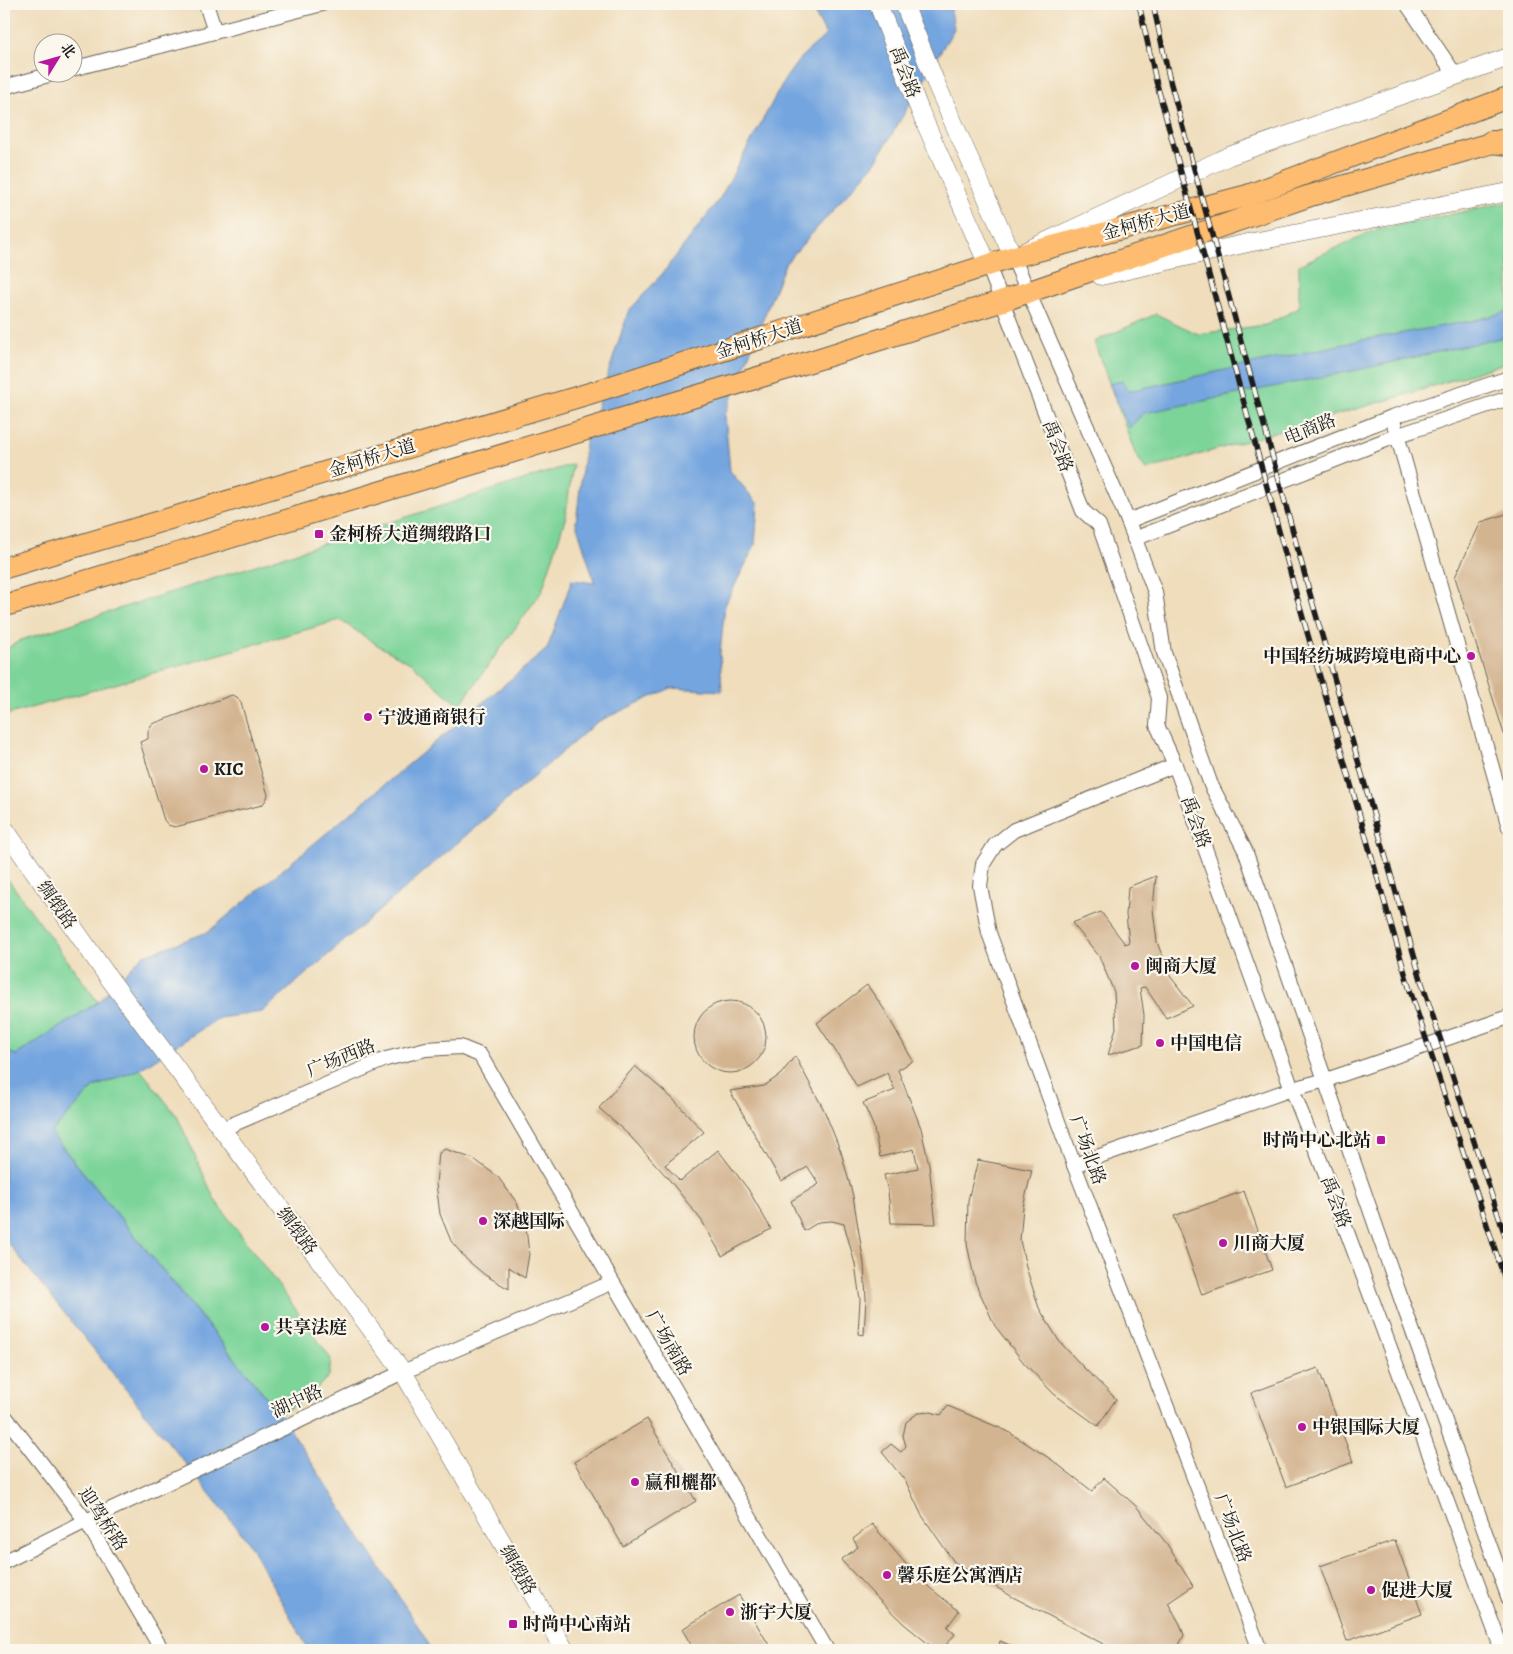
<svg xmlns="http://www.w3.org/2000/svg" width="1513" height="1654" font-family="Alegreya,'Noto Serif SC',serif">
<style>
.green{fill:#7cd499;stroke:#4c785a}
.water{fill:#75a5df;stroke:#48607e}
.building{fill:#d3b490}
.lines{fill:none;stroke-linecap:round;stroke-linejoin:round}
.minor-casing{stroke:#666054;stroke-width:16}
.tertiary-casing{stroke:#666054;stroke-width:19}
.primary-casing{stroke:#666054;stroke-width:23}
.trunk-casing{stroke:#666054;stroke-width:24}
.minor{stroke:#fff;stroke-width:14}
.tertiary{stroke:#fff;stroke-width:18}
.primary{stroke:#fdbc70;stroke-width:21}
.trunk{stroke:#fdbc70;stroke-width:22}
.rail-casing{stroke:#1c1c1c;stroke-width:5.5}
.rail{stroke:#fbf7ec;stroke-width:4;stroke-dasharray:11;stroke-linecap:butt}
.poi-dot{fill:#b5179e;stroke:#fbf7ec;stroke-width:2}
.labels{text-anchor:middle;stroke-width:4.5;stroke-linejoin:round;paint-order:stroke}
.street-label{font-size:18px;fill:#1c1c1c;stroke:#fbf7ec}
.poi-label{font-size:18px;font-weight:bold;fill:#1c1c1c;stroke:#fbf7ec;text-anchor:start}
</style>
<rect width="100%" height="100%" fill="#fbf7ec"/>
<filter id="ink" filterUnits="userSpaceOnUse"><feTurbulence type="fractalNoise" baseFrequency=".02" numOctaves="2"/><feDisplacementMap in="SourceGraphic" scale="10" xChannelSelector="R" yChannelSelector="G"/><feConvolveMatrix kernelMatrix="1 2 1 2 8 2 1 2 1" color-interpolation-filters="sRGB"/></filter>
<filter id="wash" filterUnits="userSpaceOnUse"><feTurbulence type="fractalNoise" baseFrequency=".0096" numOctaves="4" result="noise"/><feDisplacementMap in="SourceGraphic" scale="20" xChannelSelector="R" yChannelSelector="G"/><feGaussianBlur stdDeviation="1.12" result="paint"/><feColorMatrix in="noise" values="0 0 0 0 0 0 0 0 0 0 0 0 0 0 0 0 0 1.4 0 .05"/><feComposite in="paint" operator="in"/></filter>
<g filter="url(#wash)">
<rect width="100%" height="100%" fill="#efddbb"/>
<g class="green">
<path d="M 1509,202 L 1509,362 L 1408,394 L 1146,470 L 1135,453 L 1094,342 L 1156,314 L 1198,334 L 1266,325 L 1299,308 L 1299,265 L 1372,231 Z"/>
<path d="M 573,464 L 565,519 L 542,591 L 459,706 L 412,664 L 379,646 L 340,620 L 6,715 L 4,713 L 4,650 L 21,640 Z"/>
<path d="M 4,874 L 98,1002 L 16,1056 L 4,1050 Z"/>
<path d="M 140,1069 L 177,1116 L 215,1200 L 292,1304 L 331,1359 L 329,1376 L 309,1396 L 280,1414 L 51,1133 L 94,1087 Z"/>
</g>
<g class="water">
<path d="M 821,4 L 950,4 L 954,29 L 875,163 L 785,264 L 725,415 L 730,471 L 758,504 L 755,545 L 725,605 L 720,653 L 722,691 L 671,688 L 597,722 L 262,1012 L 219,1018 L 140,1069 L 94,1087 L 51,1133 L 280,1414 L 418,1626 L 432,1650 L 309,1650 L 247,1540 L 4,1238 L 4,1050 L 16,1055 L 98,1002 L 142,956 L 208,932 L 547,649 L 572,580 L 595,583 L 576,523 L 585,445 L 628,312 L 663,273 L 720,198 L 785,79 L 801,57 L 826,35 L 815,14 Z"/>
<path d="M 1509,311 L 1509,336 L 1362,369 L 1144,413 L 1129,428 L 1109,384 L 1122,381 L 1129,391 L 1362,340 L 1472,321 Z"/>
</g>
<g id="blocks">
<g class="building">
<path d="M 1509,513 L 1509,750 L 1455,577 L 1481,522 Z"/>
<path d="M 232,695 L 237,697 L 241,703 L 268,795 L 266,800 L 262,805 L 175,827 L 168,825 L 164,820 L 140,742 L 148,739 L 148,731 L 152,724 Z"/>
<path d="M 1156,876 L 1153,909 L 1157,942 L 1170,976 L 1193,1006 L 1166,1018 L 1145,987 L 1140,988 L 1144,1015 L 1143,1045 L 1108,1055 L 1116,1028 L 1114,992 L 1099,956 L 1072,923 L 1101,912 L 1125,944 L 1129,942 L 1126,915 L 1128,887 Z"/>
<path d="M 867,985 L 884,1009 L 913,1061 L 898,1070 L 921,1128 L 929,1165 L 936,1224 L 891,1223 L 888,1191 L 884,1175 L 918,1168 L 914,1149 L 880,1157 L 873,1125 L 863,1103 L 895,1090 L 887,1073 L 857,1087 L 844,1064 L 817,1023 Z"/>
<circle cx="730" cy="1037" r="36"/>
<path d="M 795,1056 L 824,1110 L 841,1152 L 853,1196 L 864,1264 L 866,1299 L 864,1335 L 858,1334 L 860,1300 L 855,1264 L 844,1224 L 832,1221 L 819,1222 L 804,1231 L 791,1201 L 819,1184 L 808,1167 L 781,1181 L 730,1091 L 764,1086 L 781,1074 Z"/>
<path d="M 635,1066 L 672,1098 L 704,1132 L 665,1165 L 680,1181 L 718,1150 L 748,1189 L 771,1229 L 722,1256 L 702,1221 L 667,1177 L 630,1136 L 599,1108 Z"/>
<path d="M 445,1149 L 474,1159 L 498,1177 L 517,1203 L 526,1228 L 529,1254 L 525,1278 L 509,1267 L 509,1289 L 485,1275 L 467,1260 L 451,1241 L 440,1214 L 436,1184 L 439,1153 Z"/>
<path d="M 978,1160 L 1032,1170 L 1023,1207 L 1020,1240 L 1026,1267 L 1039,1308 L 1059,1341 L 1083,1367 L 1116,1399 L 1098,1426 L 1054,1394 L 1024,1363 L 995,1326 L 975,1282 L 967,1244 L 968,1200 Z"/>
<path d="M 1244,1191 L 1272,1270 L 1202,1295 L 1174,1216 Z"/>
<path d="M 1318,1368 L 1353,1462 L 1286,1487 L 1251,1393 Z"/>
<path d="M 948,1406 L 1007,1431 L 1052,1460 L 1092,1491 L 1104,1478 L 1136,1506 L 1167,1544 L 1193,1586 L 1168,1603 L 1180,1624 L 1184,1635 L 1178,1647 L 1173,1650 L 1123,1650 L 1113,1649 L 1011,1596 L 954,1562 L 921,1514 L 906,1482 L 882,1452 L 891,1444 L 901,1452 L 906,1446 L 903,1436 L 906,1422 L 918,1413 L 931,1412 L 941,1415 Z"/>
<path d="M 647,1419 L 696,1501 L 623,1546 L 574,1462 Z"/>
<path d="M 872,1524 L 905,1563 L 930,1588 L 959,1611 L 947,1627 L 955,1634 L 942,1650 L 936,1650 L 904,1624 L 874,1595 L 841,1560 L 858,1547 L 853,1539 Z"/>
<path d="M 1395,1540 L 1422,1614 L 1347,1641 L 1320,1566 Z"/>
<path d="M 739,1595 L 772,1650 L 694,1650 L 682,1629 Z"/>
<path d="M 1000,1641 L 1021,1650 L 998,1650 Z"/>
</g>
</g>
</g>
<g filter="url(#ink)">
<use href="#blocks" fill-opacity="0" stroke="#666054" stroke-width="1"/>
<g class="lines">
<g class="minor-casing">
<g id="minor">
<path d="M 206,4 L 215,32"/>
<path d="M 1407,4 L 1456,76"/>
<path d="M 72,69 L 322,4"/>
<path d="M 4,87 L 60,72"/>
<path d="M 1013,257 L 1128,521 L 1155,592 L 1164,653 L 1211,785 L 1245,850 L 1404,1307 L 1509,1599"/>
<path d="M 988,265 L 1083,511 L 1099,525 L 1159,698 L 1157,725 L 1175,765 L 1292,1089 L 1327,1178 L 1502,1650"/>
<path d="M 1392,417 L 1509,827"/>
<path d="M 1128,521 L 1392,417 L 1509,378"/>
<path d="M 1134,539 L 1396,436 L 1509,398"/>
<path d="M 1175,765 L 1014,830 L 995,845 L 983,864 L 980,886 L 989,933 L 1074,1165 L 1260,1650"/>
<path d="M 222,1129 L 386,1059 L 426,1049 L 460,1047 L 480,1055 L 827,1650"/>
<path d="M 1074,1165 L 1292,1089 L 1326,1080 L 1509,1017"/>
<path d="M 4,1415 L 86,1521 L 162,1650"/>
<path d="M 4,1562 L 86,1521 L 403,1372 L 611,1283"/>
</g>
</g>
<g class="tertiary-casing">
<g id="tertiary">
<path d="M 878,4 L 920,111 L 988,265"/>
<path d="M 904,4 L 935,81 L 1013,257 L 1229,156 L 1509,57"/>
<path d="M 1101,276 L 1248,243 L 1509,192"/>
<path d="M 4,828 L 106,974 L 403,1372 L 565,1650"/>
</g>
</g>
<g class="primary-casing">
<g id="primary">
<path d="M 4,568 L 591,393 L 1013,257 L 1246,196 L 1509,97"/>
<path d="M 4,606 L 796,366 L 1002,301 L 1309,196 L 1509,138"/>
</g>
</g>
<g class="trunk-casing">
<path id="trunk" d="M 1491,142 L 1509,144"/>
</g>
<use href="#minor" class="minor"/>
<use href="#tertiary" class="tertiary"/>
<use href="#primary" class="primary"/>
<use href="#trunk" class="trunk"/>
<g class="rail-casing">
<g id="rail">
<path d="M 1139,4 L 1156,81 L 1297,597 L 1409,987 L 1509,1292"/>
<path d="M 1153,4 L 1169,77 L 1310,594 L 1422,983 L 1509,1248"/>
</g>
</g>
<use href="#rail" class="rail"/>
</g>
</g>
<g class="poi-dot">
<rect x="314" y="529" width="10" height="10" rx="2.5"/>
<circle cx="1471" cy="656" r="5"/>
<circle cx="368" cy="717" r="5"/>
<circle cx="204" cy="769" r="5"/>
<circle cx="1135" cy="966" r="5"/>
<circle cx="1160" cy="1043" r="5"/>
<rect x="1376" y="1135" width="10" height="10" rx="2.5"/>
<circle cx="483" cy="1221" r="5"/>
<circle cx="1223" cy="1243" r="5"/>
<circle cx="265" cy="1327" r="5"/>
<circle cx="1302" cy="1427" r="5"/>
<circle cx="635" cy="1482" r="5"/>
<circle cx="887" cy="1575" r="5"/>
<circle cx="1371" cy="1590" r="5"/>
<circle cx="730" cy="1612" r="5"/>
<rect x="508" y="1619" width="10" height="10" rx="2.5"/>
</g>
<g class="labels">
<g class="street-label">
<text transform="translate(905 72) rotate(69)" y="6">禹会路</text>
<text transform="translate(1146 222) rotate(-15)" y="6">金柯桥大道</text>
<text transform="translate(759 339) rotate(-18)" y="6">金柯桥大道</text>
<text transform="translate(1310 429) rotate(-22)" y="6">电商路</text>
<text transform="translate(1058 446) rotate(69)" y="6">禹会路</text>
<text transform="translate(372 458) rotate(-17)" y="6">金柯桥大道</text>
<text transform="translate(1196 822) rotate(70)" y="6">禹会路</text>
<text transform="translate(57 905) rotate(55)" y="6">绸缎路</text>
<text transform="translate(341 1058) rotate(-22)" y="6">广场西路</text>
<text transform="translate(1088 1150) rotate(70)" y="6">广场北路</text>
<text transform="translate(1336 1202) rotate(69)" y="6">禹会路</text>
<text transform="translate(297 1231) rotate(53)" y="6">绸缎路</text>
<text transform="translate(669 1343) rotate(60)" y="6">广场南路</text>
<text transform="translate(297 1401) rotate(-25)" y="6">湖中路</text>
<text transform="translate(103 1519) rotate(56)" y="6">迎驾桥路</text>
<text transform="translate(1233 1528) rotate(69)" y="6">广场北路</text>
<text transform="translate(518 1570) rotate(60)" y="6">绸缎路</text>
</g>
<g class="poi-label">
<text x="329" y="540">金柯桥大道绸缎路口</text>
<text x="1461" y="662" text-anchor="end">中国轻纺城跨境电商中心</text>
<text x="378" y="723">宁波通商银行</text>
<text x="214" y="775">KIC</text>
<text x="1145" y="972">闽商大厦</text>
<text x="1170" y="1049">中国电信</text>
<text x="1371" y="1146" text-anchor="end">时尚中心北站</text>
<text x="493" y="1227">深越国际</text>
<text x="1233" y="1249">川商大厦</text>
<text x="275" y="1333">共享法庭</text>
<text x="1312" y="1433">中银国际大厦</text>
<text x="645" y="1488">赢和欐都</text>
<text x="897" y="1581">馨乐庭公寓酒店</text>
<text x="1381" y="1596">促进大厦</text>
<text x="740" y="1618">浙宇大厦</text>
<text x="523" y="1630">时尚中心南站</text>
</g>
</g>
<rect width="1513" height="1654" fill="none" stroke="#fbf7ec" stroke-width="20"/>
<g transform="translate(58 58) rotate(53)"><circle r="24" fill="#fbf7ec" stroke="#a29f99"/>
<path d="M0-4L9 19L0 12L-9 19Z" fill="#b5179e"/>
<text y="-8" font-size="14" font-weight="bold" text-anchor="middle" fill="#1c1c1c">北</text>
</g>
</svg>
